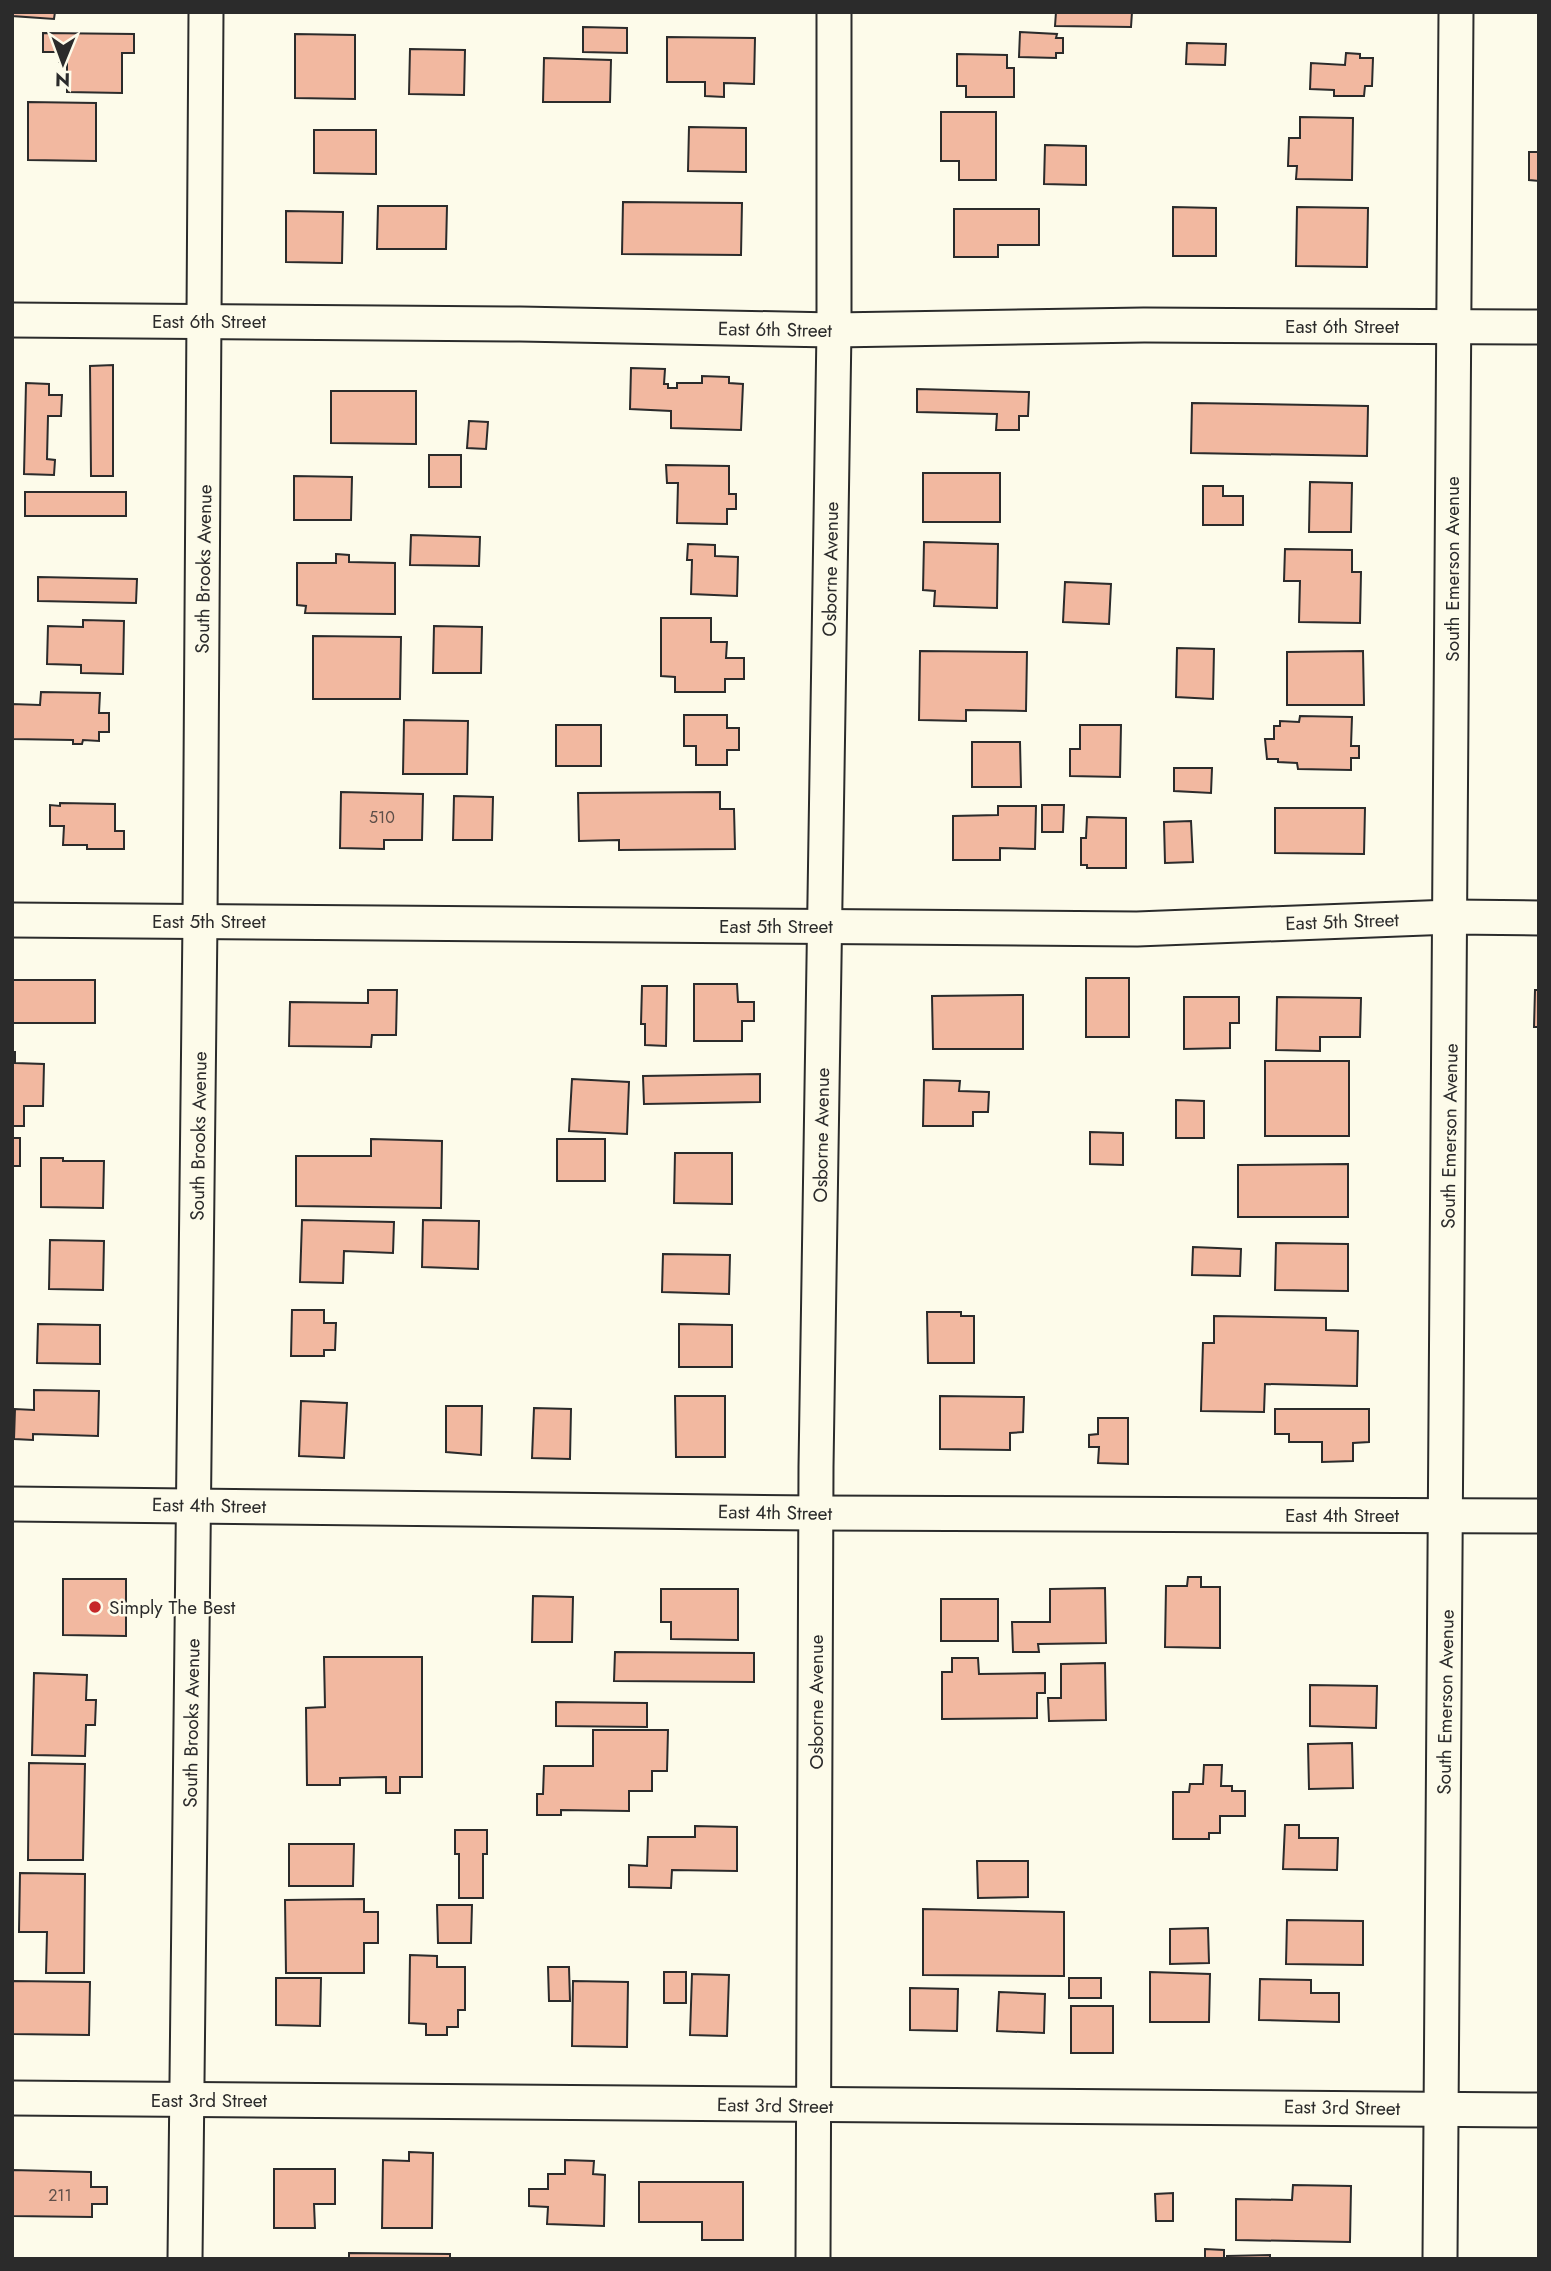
<svg xmlns="http://www.w3.org/2000/svg" width="1551" height="2271" font-family="Jost,sans-serif">
<style>
.building{fill:#f2b8a0;stroke:#2b2b2b;stroke-width:2}
.lines{fill:none;stroke-linecap:round;stroke-linejoin:round}
.street-casing{stroke:#2b2b2b;stroke-width:37}
.street{stroke:#fdfbea;stroke-width:33}
.poi-dot{fill:#c62828;stroke:#fdfbea;stroke-width:2.5}
.labels{text-anchor:middle;stroke-width:5;stroke-linejoin:round;paint-order:stroke}
.number-label{font-size:16px;fill:#5d4e48}
.street-label{font-size:19px;fill:#2b2b2b;stroke:#fdfbea}
.poi-label{font-size:19px;fill:#2b2b2b;stroke:#fdfbea;text-anchor:start}
</style>
<rect width="100%" height="100%" fill="#fdfbea"/>
<g class="building">
<path d="M 12,12 L 55,12 L 54,19 L 12,16 Z"/>
<path d="M 1056,12 L 1132,12 L 1131,27 L 1055,26 Z"/>
<path d="M 583,27 L 627,28 L 627,53 L 583,52 Z"/>
<path d="M 1020,32 L 1057,34 L 1056,38 L 1063,38 L 1063,53 L 1056,53 L 1056,58 L 1019,57 Z"/>
<path d="M 43,33 L 134,34 L 134,53 L 122,53 L 122,93 L 67,92 L 67,62 L 59,62 L 59,52 L 43,52 Z"/>
<path d="M 295,34 L 355,35 L 355,99 L 295,98 Z"/>
<path d="M 667,37 L 755,38 L 754,84 L 724,83 L 724,97 L 705,96 L 705,82 L 667,82 Z"/>
<path d="M 1187,43 L 1226,44 L 1225,65 L 1186,64 Z"/>
<path d="M 410,49 L 465,50 L 464,95 L 409,94 Z"/>
<path d="M 1346,53 L 1360,54 L 1360,58 L 1373,58 L 1372,86 L 1365,86 L 1364,96 L 1334,96 L 1334,90 L 1310,89 L 1311,63 L 1345,65 Z"/>
<path d="M 957,54 L 1007,55 L 1007,68 L 1014,68 L 1014,97 L 966,97 L 966,86 L 957,86 Z"/>
<path d="M 544,58 L 611,60 L 610,102 L 543,102 Z"/>
<path d="M 28,102 L 96,103 L 96,161 L 28,160 Z"/>
<path d="M 941,112 L 996,112 L 996,180 L 959,180 L 959,161 L 941,161 Z"/>
<path d="M 1300,117 L 1353,118 L 1352,180 L 1296,179 L 1297,166 L 1288,166 L 1289,138 L 1300,138 Z"/>
<path d="M 689,127 L 746,128 L 746,172 L 688,171 Z"/>
<path d="M 314,130 L 376,130 L 376,174 L 314,173 Z"/>
<path d="M 1045,145 L 1086,146 L 1086,185 L 1044,184 Z"/>
<path d="M 1529,152 L 1539,152 L 1539,181 L 1529,180 Z"/>
<path d="M 623,202 L 742,203 L 741,255 L 622,254 Z"/>
<path d="M 378,206 L 447,206 L 446,249 L 377,249 Z"/>
<path d="M 1173,207 L 1216,208 L 1216,256 L 1173,256 Z"/>
<path d="M 1297,207 L 1368,208 L 1367,267 L 1296,266 Z"/>
<path d="M 954,209 L 1039,209 L 1039,245 L 998,245 L 998,257 L 954,257 Z"/>
<path d="M 286,211 L 343,212 L 342,263 L 286,262 Z"/>
<path d="M 113,365 L 113,476 L 91,476 L 90,366 Z"/>
<path d="M 631,368 L 665,369 L 664,384 L 668,384 L 668,388 L 677,388 L 677,383 L 702,383 L 702,376 L 729,377 L 729,383 L 743,384 L 741,430 L 671,428 L 671,411 L 630,409 Z"/>
<path d="M 26,383 L 49,384 L 49,395 L 62,395 L 61,416 L 48,416 L 47,459 L 55,460 L 54,475 L 24,474 Z"/>
<path d="M 917,389 L 1029,392 L 1028,416 L 1019,416 L 1019,430 L 996,430 L 997,414 L 917,412 Z"/>
<path d="M 331,391 L 416,391 L 416,444 L 331,443 Z"/>
<path d="M 1192,403 L 1368,406 L 1367,456 L 1191,453 Z"/>
<path d="M 469,421 L 488,422 L 486,449 L 467,448 Z"/>
<rect x="429" y="455" width="32" height="32"/>
<path d="M 666,465 L 729,466 L 729,494 L 736,494 L 736,509 L 727,509 L 727,524 L 677,523 L 678,483 L 667,483 Z"/>
<rect x="923" y="473" width="77" height="49"/>
<path d="M 294,476 L 352,477 L 351,520 L 294,520 Z"/>
<path d="M 1310,482 L 1352,483 L 1351,532 L 1309,532 Z"/>
<path d="M 1203,486 L 1223,486 L 1223,496 L 1243,496 L 1243,525 L 1203,525 Z"/>
<rect x="25" y="492" width="101" height="24"/>
<path d="M 411,535 L 480,537 L 479,566 L 410,565 Z"/>
<path d="M 924,542 L 998,544 L 997,608 L 934,606 L 935,591 L 923,590 Z"/>
<path d="M 688,544 L 715,545 L 715,556 L 738,557 L 737,596 L 691,594 L 692,560 L 687,560 Z"/>
<path d="M 1285,549 L 1352,550 L 1352,572 L 1361,572 L 1360,623 L 1299,622 L 1300,581 L 1284,581 Z"/>
<path d="M 336,554 L 349,555 L 349,562 L 395,563 L 395,614 L 305,613 L 306,606 L 297,605 L 297,563 L 336,563 Z"/>
<path d="M 38,577 L 137,579 L 136,603 L 38,601 Z"/>
<path d="M 1065,582 L 1111,584 L 1109,624 L 1063,622 Z"/>
<path d="M 661,618 L 711,618 L 711,642 L 727,642 L 726,658 L 744,658 L 744,679 L 725,679 L 725,692 L 675,692 L 675,677 L 661,676 Z"/>
<path d="M 83,620 L 124,621 L 123,674 L 81,673 L 81,665 L 47,664 L 48,626 L 83,627 Z"/>
<path d="M 434,626 L 482,627 L 481,673 L 433,673 Z"/>
<path d="M 313,636 L 401,637 L 400,699 L 313,699 Z"/>
<path d="M 1177,648 L 1214,649 L 1213,699 L 1176,697 Z"/>
<path d="M 920,651 L 1027,652 L 1026,711 L 966,710 L 966,721 L 919,720 Z"/>
<path d="M 1363,651 L 1364,705 L 1287,705 L 1287,652 Z"/>
<path d="M 41,692 L 100,693 L 99,713 L 109,713 L 109,732 L 99,732 L 99,741 L 83,740 L 82,744 L 73,744 L 73,740 L 12,739 L 12,704 L 40,705 Z"/>
<path d="M 684,715 L 727,715 L 727,728 L 739,728 L 739,750 L 727,750 L 727,765 L 696,765 L 696,746 L 684,746 Z"/>
<path d="M 1300,716 L 1352,717 L 1351,746 L 1359,746 L 1359,758 L 1351,758 L 1351,770 L 1298,769 L 1297,763 L 1278,762 L 1278,759 L 1267,759 L 1265,739 L 1274,739 L 1274,726 L 1280,726 L 1280,721 L 1299,722 Z"/>
<path d="M 404,720 L 468,721 L 467,774 L 403,774 Z"/>
<rect x="556" y="725" width="45" height="41"/>
<path d="M 1080,725 L 1121,725 L 1120,777 L 1070,776 L 1070,749 L 1080,749 Z"/>
<path d="M 972,742 L 1020,742 L 1021,787 L 972,787 Z"/>
<path d="M 1174,768 L 1212,768 L 1211,793 L 1174,791 Z"/>
<path d="M 341,792 L 423,794 L 422,840 L 384,840 L 384,849 L 340,848 Z"/>
<path d="M 720,792 L 720,809 L 734,809 L 735,849 L 619,850 L 619,840 L 579,841 L 578,793 Z"/>
<path d="M 454,796 L 493,797 L 492,840 L 453,840 Z"/>
<path d="M 60,803 L 115,804 L 115,831 L 124,831 L 124,849 L 87,849 L 87,845 L 63,845 L 64,826 L 50,826 L 50,805 L 60,806 Z"/>
<path d="M 1042,805 L 1064,805 L 1063,832 L 1042,832 Z"/>
<path d="M 998,806 L 1036,806 L 1035,849 L 1000,848 L 1000,860 L 953,860 L 953,816 L 998,815 Z"/>
<path d="M 1275,808 L 1365,808 L 1364,854 L 1275,853 Z"/>
<path d="M 1087,817 L 1126,818 L 1126,868 L 1087,868 L 1087,865 L 1081,865 L 1081,838 L 1086,838 Z"/>
<path d="M 1191,821 L 1193,862 L 1165,863 L 1164,822 Z"/>
<rect x="1086" y="978" width="43" height="59"/>
<rect x="12" y="980" width="83" height="43"/>
<path d="M 694,984 L 737,984 L 738,1002 L 754,1002 L 754,1021 L 742,1021 L 742,1041 L 694,1041 Z"/>
<path d="M 642,986 L 667,986 L 666,1046 L 645,1045 L 645,1024 L 641,1024 Z"/>
<path d="M 368,990 L 397,990 L 396,1035 L 372,1035 L 371,1047 L 289,1046 L 290,1002 L 368,1003 Z"/>
<path d="M 1535,990 L 1539,990 L 1539,1027 L 1534,1027 Z"/>
<path d="M 1023,995 L 1023,1049 L 933,1049 L 932,996 Z"/>
<path d="M 1184,997 L 1239,997 L 1239,1023 L 1230,1023 L 1230,1048 L 1184,1049 Z"/>
<path d="M 1277,997 L 1361,998 L 1360,1037 L 1320,1037 L 1320,1051 L 1276,1050 Z"/>
<path d="M 12,1052 L 15,1052 L 15,1063 L 44,1064 L 43,1106 L 24,1106 L 24,1126 L 12,1126 Z"/>
<rect x="1265" y="1061" width="84" height="75"/>
<path d="M 760,1074 L 760,1102 L 644,1104 L 643,1076 Z"/>
<path d="M 572,1079 L 629,1082 L 627,1134 L 569,1131 Z"/>
<path d="M 924,1080 L 960,1081 L 959,1091 L 989,1092 L 988,1112 L 973,1112 L 973,1126 L 923,1126 Z"/>
<path d="M 1176,1100 L 1204,1101 L 1204,1138 L 1176,1138 Z"/>
<path d="M 1090,1132 L 1123,1133 L 1123,1165 L 1090,1164 Z"/>
<rect x="12" y="1138" width="8" height="28"/>
<path d="M 371,1139 L 442,1141 L 441,1208 L 296,1206 L 296,1156 L 371,1156 Z"/>
<rect x="557" y="1139" width="48" height="42"/>
<path d="M 675,1153 L 732,1153 L 732,1204 L 674,1203 Z"/>
<path d="M 41,1158 L 63,1158 L 63,1161 L 104,1161 L 103,1208 L 41,1207 Z"/>
<path d="M 1348,1164 L 1348,1217 L 1238,1217 L 1238,1165 Z"/>
<path d="M 302,1220 L 394,1222 L 393,1253 L 344,1251 L 343,1283 L 300,1282 Z"/>
<path d="M 423,1220 L 479,1221 L 478,1269 L 422,1267 Z"/>
<path d="M 50,1240 L 104,1241 L 103,1290 L 49,1289 Z"/>
<path d="M 1276,1243 L 1348,1244 L 1348,1291 L 1275,1290 Z"/>
<path d="M 1193,1247 L 1241,1249 L 1240,1276 L 1192,1275 Z"/>
<path d="M 663,1254 L 730,1255 L 729,1294 L 662,1292 Z"/>
<path d="M 292,1310 L 324,1310 L 324,1323 L 336,1323 L 335,1350 L 324,1350 L 324,1356 L 291,1356 Z"/>
<path d="M 927,1312 L 961,1312 L 961,1316 L 974,1316 L 974,1363 L 928,1363 Z"/>
<path d="M 1214,1316 L 1326,1318 L 1326,1330 L 1358,1331 L 1357,1386 L 1265,1384 L 1264,1412 L 1201,1411 L 1203,1343 L 1214,1343 Z"/>
<path d="M 38,1324 L 100,1325 L 100,1364 L 37,1363 Z"/>
<path d="M 679,1324 L 732,1325 L 732,1367 L 679,1367 Z"/>
<path d="M 34,1390 L 99,1391 L 98,1436 L 33,1434 L 33,1440 L 14,1439 L 15,1409 L 34,1410 Z"/>
<path d="M 675,1396 L 725,1396 L 725,1457 L 676,1457 Z"/>
<path d="M 940,1396 L 1024,1397 L 1023,1432 L 1010,1433 L 1010,1450 L 940,1449 Z"/>
<path d="M 301,1401 L 347,1403 L 344,1458 L 299,1456 Z"/>
<path d="M 446,1406 L 482,1406 L 481,1455 L 446,1452 Z"/>
<path d="M 534,1408 L 571,1409 L 570,1459 L 532,1458 Z"/>
<path d="M 1275,1409 L 1369,1409 L 1369,1442 L 1353,1443 L 1353,1461 L 1322,1462 L 1322,1442 L 1289,1442 L 1289,1434 L 1275,1434 Z"/>
<path d="M 1098,1418 L 1128,1418 L 1128,1464 L 1098,1463 L 1099,1447 L 1089,1447 L 1089,1435 L 1098,1434 Z"/>
<path d="M 1188,1577 L 1201,1577 L 1201,1587 L 1220,1587 L 1220,1648 L 1165,1647 L 1166,1586 L 1187,1586 Z"/>
<path d="M 63,1579 L 126,1579 L 126,1636 L 63,1635 Z"/>
<path d="M 1105,1588 L 1106,1643 L 1038,1644 L 1039,1652 L 1013,1652 L 1012,1622 L 1050,1622 L 1050,1589 Z"/>
<path d="M 661,1589 L 738,1589 L 738,1640 L 671,1639 L 671,1622 L 661,1622 Z"/>
<path d="M 533,1596 L 573,1597 L 572,1642 L 532,1642 Z"/>
<rect x="941" y="1599" width="57" height="42"/>
<path d="M 615,1652 L 754,1653 L 754,1682 L 614,1681 Z"/>
<path d="M 324,1657 L 422,1657 L 422,1777 L 400,1777 L 400,1793 L 386,1793 L 386,1777 L 340,1778 L 340,1785 L 307,1785 L 306,1708 L 325,1707 Z"/>
<path d="M 952,1658 L 978,1658 L 979,1674 L 1045,1673 L 1045,1693 L 1037,1693 L 1037,1718 L 942,1719 L 942,1672 L 952,1672 Z"/>
<path d="M 1105,1663 L 1106,1720 L 1049,1721 L 1048,1698 L 1061,1698 L 1061,1664 Z"/>
<path d="M 34,1673 L 87,1675 L 86,1700 L 96,1700 L 95,1725 L 86,1725 L 85,1756 L 32,1755 Z"/>
<path d="M 1310,1685 L 1377,1686 L 1376,1728 L 1310,1726 Z"/>
<path d="M 556,1702 L 647,1703 L 647,1727 L 556,1726 Z"/>
<path d="M 593,1730 L 668,1730 L 667,1771 L 652,1771 L 652,1791 L 629,1791 L 629,1811 L 561,1810 L 561,1815 L 537,1815 L 537,1794 L 543,1794 L 544,1766 L 593,1766 Z"/>
<path d="M 1352,1743 L 1353,1788 L 1309,1789 L 1308,1744 Z"/>
<path d="M 29,1763 L 85,1764 L 83,1860 L 28,1860 Z"/>
<path d="M 1204,1765 L 1222,1765 L 1221,1786 L 1232,1786 L 1232,1791 L 1245,1791 L 1245,1816 L 1220,1816 L 1220,1833 L 1209,1833 L 1209,1839 L 1173,1839 L 1173,1792 L 1189,1792 L 1190,1784 L 1203,1784 Z"/>
<path d="M 1285,1825 L 1299,1825 L 1299,1838 L 1338,1838 L 1337,1870 L 1283,1869 Z"/>
<path d="M 695,1826 L 737,1827 L 737,1871 L 672,1870 L 671,1888 L 629,1887 L 629,1865 L 647,1866 L 648,1837 L 695,1837 Z"/>
<path d="M 455,1830 L 487,1830 L 487,1854 L 483,1854 L 483,1898 L 459,1898 L 459,1854 L 455,1854 Z"/>
<path d="M 289,1844 L 354,1844 L 353,1886 L 289,1886 Z"/>
<path d="M 977,1861 L 1028,1861 L 1028,1897 L 978,1898 Z"/>
<path d="M 20,1873 L 85,1874 L 84,1973 L 46,1973 L 47,1932 L 19,1932 Z"/>
<path d="M 364,1899 L 364,1912 L 378,1912 L 378,1943 L 364,1943 L 364,1973 L 286,1973 L 285,1900 Z"/>
<path d="M 437,1905 L 472,1905 L 471,1943 L 438,1943 Z"/>
<path d="M 923,1909 L 1064,1912 L 1064,1976 L 923,1975 Z"/>
<path d="M 1287,1920 L 1363,1921 L 1363,1965 L 1286,1964 Z"/>
<path d="M 1208,1928 L 1209,1963 L 1170,1964 L 1170,1929 Z"/>
<path d="M 410,1955 L 437,1956 L 437,1967 L 465,1967 L 465,2010 L 458,2010 L 458,2027 L 447,2027 L 447,2035 L 426,2035 L 426,2024 L 409,2023 Z"/>
<path d="M 548,1967 L 569,1967 L 570,2001 L 549,2001 Z"/>
<rect x="664" y="1972" width="22" height="31"/>
<path d="M 1150,1972 L 1210,1974 L 1209,2022 L 1150,2022 Z"/>
<path d="M 692,1974 L 729,1975 L 727,2036 L 690,2035 Z"/>
<path d="M 276,1978 L 321,1978 L 320,2026 L 276,2025 Z"/>
<rect x="1069" y="1978" width="32" height="20"/>
<path d="M 1260,1979 L 1311,1980 L 1311,1993 L 1339,1993 L 1339,2022 L 1259,2020 Z"/>
<path d="M 12,1981 L 90,1982 L 89,2035 L 12,2034 Z"/>
<path d="M 573,1981 L 628,1982 L 627,2047 L 572,2046 Z"/>
<path d="M 910,1988 L 958,1989 L 957,2031 L 910,2030 Z"/>
<path d="M 999,1992 L 1045,1994 L 1044,2033 L 997,2031 Z"/>
<rect x="1071" y="2006" width="42" height="47"/>
<path d="M 409,2152 L 433,2153 L 432,2228 L 382,2228 L 383,2160 L 409,2161 Z"/>
<path d="M 565,2160 L 594,2161 L 593,2174 L 605,2175 L 604,2226 L 547,2224 L 548,2207 L 529,2206 L 529,2189 L 548,2189 L 548,2174 L 565,2174 Z"/>
<path d="M 274,2169 L 335,2169 L 335,2204 L 314,2204 L 315,2228 L 274,2228 Z"/>
<path d="M 12,2170 L 91,2172 L 91,2187 L 107,2187 L 107,2204 L 92,2204 L 92,2217 L 12,2216 Z"/>
<path d="M 639,2182 L 743,2182 L 743,2240 L 702,2240 L 702,2222 L 639,2222 Z"/>
<path d="M 1293,2185 L 1351,2186 L 1350,2242 L 1236,2240 L 1236,2199 L 1292,2200 Z"/>
<path d="M 1173,2193 L 1173,2221 L 1156,2221 L 1155,2194 Z"/>
<path d="M 1205,2249 L 1224,2250 L 1224,2259 L 1205,2259 Z"/>
<path d="M 349,2253 L 450,2254 L 450,2259 L 349,2259 Z"/>
<path d="M 1270,2255 L 1270,2259 L 1227,2259 L 1227,2256 Z"/>
</g>
<g class="lines">
<g class="street-casing">
<g id="street">
<path d="M 12,320 L 520,324 L 834,330 L 1144,325 L 1539,327"/>
<path d="M 12,920 L 1137,929 L 1451,917 L 1539,918"/>
<path d="M 12,1504 L 817,1513 L 1539,1516"/>
<path d="M 12,2098 L 1539,2110"/>
<path d="M 185,2259 L 200,921 L 206,12"/>
<path d="M 813,2259 L 816,1467 L 834,330 L 834,12"/>
<path d="M 1440,2259 L 1456,12"/>
</g>
</g>
<use href="#street" class="street"/>
</g>
<circle class="poi-dot" cx="95" cy="1607" r="7"/>
<g class="labels">
<g class="number-label">
<text x="382" y="823">510</text>
<text x="60" y="2201">211</text>
</g>
<g class="street-label">
<text x="209" y="328">East 6th Street</text>
<text x="1342" y="333">East 6th Street</text>
<text transform="translate(775 329) rotate(1)" y="7">East 6th Street</text>
<text transform="translate(203 569) rotate(-89)" y="7">South Brooks Avenue</text>
<text transform="translate(830 569) rotate(-89)" y="7">Osborne Avenue</text>
<text transform="translate(1452 569) rotate(-90)" y="7">South Emerson Avenue</text>
<text x="209" y="928">East 5th Street</text>
<text transform="translate(1342 921) rotate(-2)" y="7">East 5th Street</text>
<text x="776" y="933">East 5th Street</text>
<text transform="translate(821 1135) rotate(-89)" y="7">Osborne Avenue</text>
<text transform="translate(198 1136) rotate(-89)" y="7">South Brooks Avenue</text>
<text transform="translate(1449 1136) rotate(-89)" y="7">South Emerson Avenue</text>
<text transform="translate(209 1505) rotate(1)" y="7">East 4th Street</text>
<text transform="translate(775 1512) rotate(1)" y="7">East 4th Street</text>
<text x="1342" y="1522">East 4th Street</text>
<text transform="translate(816 1702) rotate(-90)" y="7">Osborne Avenue</text>
<text transform="translate(1445 1702) rotate(-89)" y="7">South Emerson Avenue</text>
<text transform="translate(191 1723) rotate(-89)" y="7">South Brooks Avenue</text>
<text x="209" y="2107">East 3rd Street</text>
<text transform="translate(775 2105) rotate(1)" y="7">East 3rd Street</text>
<text transform="translate(1342 2107) rotate(1)" y="7">East 3rd Street</text>
</g>
<g class="poi-label">
<text x="109" y="1614">Simply The Best</text>
</g>
</g>
<rect width="1551" height="2271" fill="none" stroke="#2b2b2b" stroke-width="28"/>
<g transform="translate(63 63) rotate(181)" stroke="#fdfbea" stroke-width="5" paint-order="stroke">
<path d="M0-5L12 26L0 18L-12 26Z" fill="#2b2b2b"/>
<text y="-10" font-size="19" font-weight="bold" text-anchor="middle" fill="#2b2b2b">N</text>
</g>
</svg>
